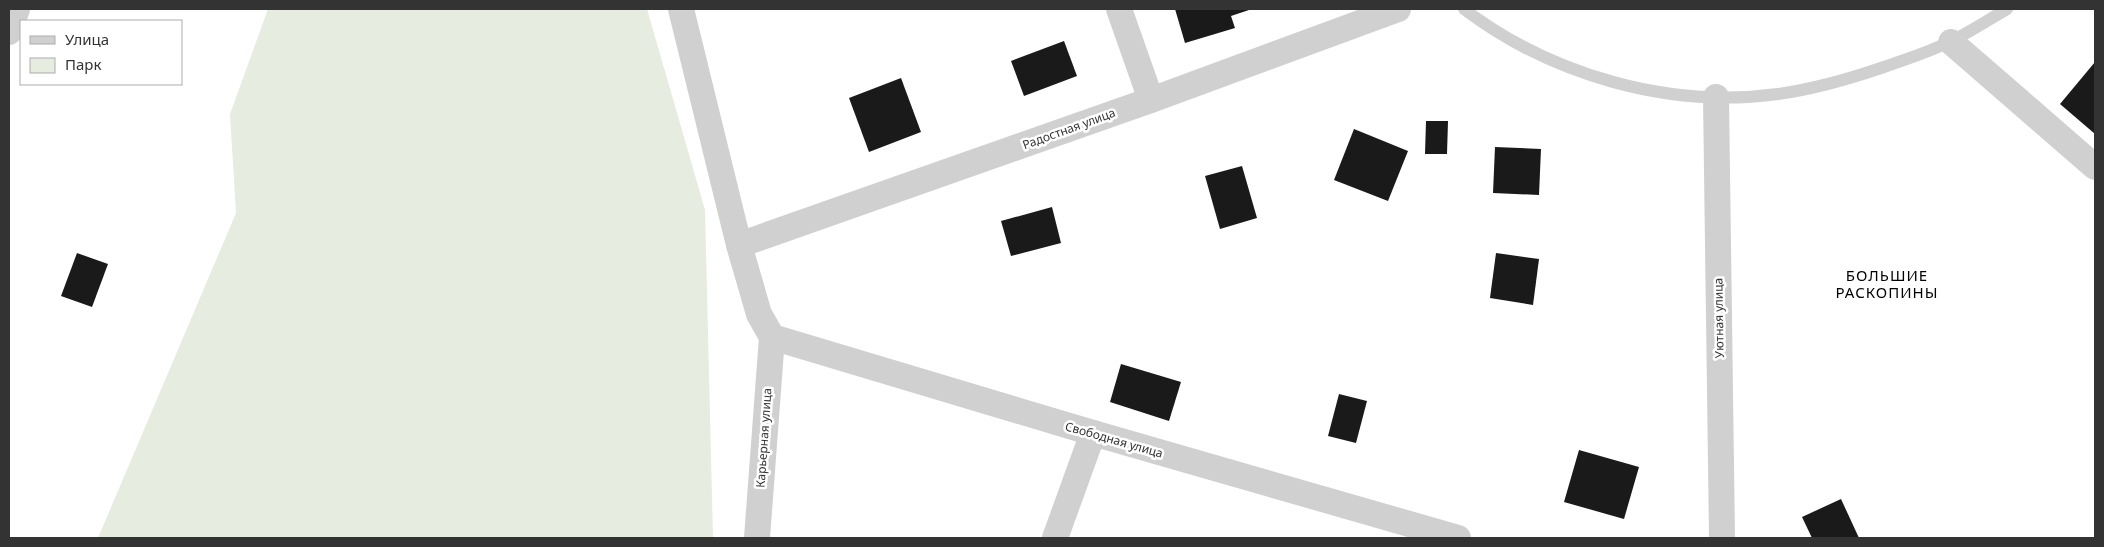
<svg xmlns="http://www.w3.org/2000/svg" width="2104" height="547" font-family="'Noto Sans',sans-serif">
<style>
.green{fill:#e6ecdf}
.building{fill:#1a1a1a}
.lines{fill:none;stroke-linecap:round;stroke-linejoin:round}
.service{stroke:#d0d0d0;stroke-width:12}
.minor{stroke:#d0d0d0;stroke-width:26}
.labels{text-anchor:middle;stroke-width:5;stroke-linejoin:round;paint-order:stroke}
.street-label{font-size:12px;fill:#333;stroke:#fff}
.quarter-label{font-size:15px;letter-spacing:1px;fill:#000;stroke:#fff}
</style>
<rect width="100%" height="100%" fill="#fff"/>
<path class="green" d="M 268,9 L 647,9 L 705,210 L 713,538 L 98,538 L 236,213 L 230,114 Z"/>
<g class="building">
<path d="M 1175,9 L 1252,9 L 1231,16 L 1235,28 L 1185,43 Z"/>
<path d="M 1064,41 L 1077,76 L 1024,96 L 1011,61 Z"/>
<path d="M 2095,62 L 2095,134 L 2060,104 Z"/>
<path d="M 901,78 L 921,132 L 869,152 L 849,98 Z"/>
<path d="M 1426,121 L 1448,121 L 1447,154 L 1425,154 Z"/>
<path d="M 1354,129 L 1408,151 L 1388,201 L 1334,180 Z"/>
<path d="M 1495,147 L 1541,149 L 1539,195 L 1493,193 Z"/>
<path d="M 1242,166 L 1257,218 L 1220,229 L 1205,176 Z"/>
<path d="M 1052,207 L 1061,243 L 1011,256 L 1001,221 Z"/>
<path d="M 77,253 L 108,264 L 92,307 L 61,296 Z"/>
<path d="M 1496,253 L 1539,259 L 1533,305 L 1490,298 Z"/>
<path d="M 1121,364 L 1181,382 L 1169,421 L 1110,402 Z"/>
<path d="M 1339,394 L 1367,401 L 1356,443 L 1328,436 Z"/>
<path d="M 1579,450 L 1639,467 L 1624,519 L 1564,502 Z"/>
<path d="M 1841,499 L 1859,538 L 1812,538 L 1802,517 Z"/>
</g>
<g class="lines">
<path class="service" d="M 1464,9 C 1551,75 1669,109 1778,94 C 1815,89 1849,79 1884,67 C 1906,59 1930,52 1951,41 C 1970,32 1988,20 2007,9"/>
<g class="minor">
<path d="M 681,9 L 739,245 L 759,314 L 772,337"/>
<path d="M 1119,9 L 1151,100"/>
<path d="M 9,32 L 17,9"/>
<path d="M 1951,42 L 2095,167"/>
<path d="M 1716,97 L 1722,538"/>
<path d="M 739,245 L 1151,100 L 1398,9"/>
<path d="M 772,337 L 1093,433 L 1458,538"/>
<path d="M 757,538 L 772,337"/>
<path d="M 1055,538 L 1093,433"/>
</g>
</g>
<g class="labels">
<g class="street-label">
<text transform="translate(1069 129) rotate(-20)" y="4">Радостная улица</text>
<text transform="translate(1719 318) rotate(-91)" y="4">Уютная улица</text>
<text transform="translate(764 438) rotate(-86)" y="4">Карьерная улица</text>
<text transform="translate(1114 440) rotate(16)" y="4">Свободная улица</text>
</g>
<g class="quarter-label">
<text x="1887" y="281">БОЛЬШИЕ<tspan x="1887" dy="17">РАСКОПИНЫ</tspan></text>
</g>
</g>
<rect width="2104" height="547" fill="none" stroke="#333333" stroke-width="20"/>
<rect x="20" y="20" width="162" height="65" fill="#ffffff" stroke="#adadad"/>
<rect x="30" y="36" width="25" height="8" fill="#d0d0d0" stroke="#adadad"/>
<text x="65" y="45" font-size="15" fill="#333333">Улица</text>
<rect x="30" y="58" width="25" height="15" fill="#e6ecdf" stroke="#adadad"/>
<text x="65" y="70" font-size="15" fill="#333333">Парк</text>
</svg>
